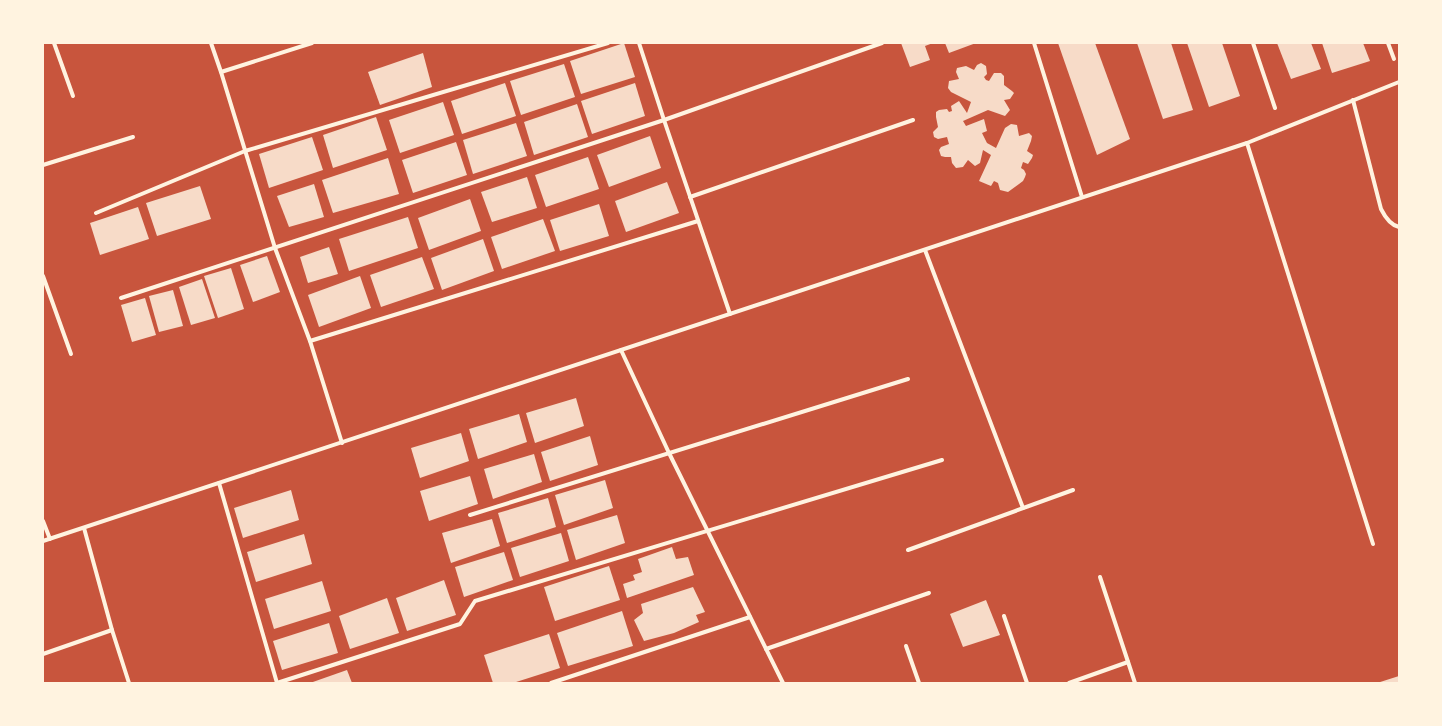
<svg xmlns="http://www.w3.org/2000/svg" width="1442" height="726" font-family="'Archivo Narrow',sans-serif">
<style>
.building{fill:#f7dbc8}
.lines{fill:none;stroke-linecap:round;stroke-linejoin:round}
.minor{stroke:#fff3e0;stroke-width:4}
</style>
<rect width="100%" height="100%" fill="#c8553d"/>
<g class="building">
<path d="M 624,43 L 635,77 L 581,94 L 570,61 Z"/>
<path d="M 901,43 L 933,43 L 925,46 L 930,60 L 910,67 Z"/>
<path d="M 945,43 L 976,43 L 949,53 Z"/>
<path d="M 1058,43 L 1095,43 L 1130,139 L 1097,155 Z"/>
<path d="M 1137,43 L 1171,43 L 1193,110 L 1163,119 Z"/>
<path d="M 1187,43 L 1222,43 L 1240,96 L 1209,107 Z"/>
<path d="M 1277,43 L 1311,43 L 1321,69 L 1291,79 Z"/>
<path d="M 1322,43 L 1363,43 L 1370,61 L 1332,73 Z"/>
<path d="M 423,53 L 432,87 L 380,105 L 368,72 Z"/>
<path d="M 981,63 L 986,66 L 987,74 L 984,77 L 986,80 L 989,81 L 994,73 L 1001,73 L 1004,76 L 1004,85 L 1012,91 L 1014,93 L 1010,99 L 1004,100 L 1010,110 L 1005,116 L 988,110 L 963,121 L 966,126 L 984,119 L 987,131 L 982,133 L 987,143 L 996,148 L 1005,128 L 1011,124 L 1017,125 L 1019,136 L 1029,133 L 1032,136 L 1031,141 L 1027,151 L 1033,155 L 1032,158 L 1028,164 L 1023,162 L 1021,168 L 1024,170 L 1026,174 L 1025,177 L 1023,181 L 1008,192 L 1000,190 L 998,183 L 994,181 L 991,186 L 979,181 L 991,155 L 983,150 L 980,163 L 975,166 L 968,160 L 963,167 L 956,168 L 952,163 L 951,157 L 945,157 L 941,156 L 939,150 L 941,147 L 949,144 L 947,137 L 938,139 L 934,137 L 933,132 L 938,127 L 936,117 L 936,112 L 939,110 L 947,109 L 949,112 L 952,111 L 951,106 L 959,101 L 967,113 L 971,102 L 951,92 L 948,88 L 949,81 L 959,79 L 956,72 L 957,68 L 966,66 L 974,70 L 977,65 Z"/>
<path d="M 564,64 L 575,97 L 521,115 L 510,81 Z"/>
<path d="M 505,83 L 516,116 L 462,134 L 451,101 Z"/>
<path d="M 635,83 L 645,116 L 592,134 L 581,101 Z"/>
<path d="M 443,102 L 454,135 L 400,153 L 389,120 Z"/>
<path d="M 577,104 L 588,137 L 534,155 L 524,122 Z"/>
<path d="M 376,117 L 387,150 L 333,168 L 323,135 Z"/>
<path d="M 516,123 L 527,156 L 473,174 L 463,140 Z"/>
<path d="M 650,136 L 661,168 L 609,187 L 597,155 Z"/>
<path d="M 312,137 L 323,170 L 269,188 L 259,154 Z"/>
<path d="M 456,142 L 467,175 L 413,193 L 402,160 Z"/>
<path d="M 588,157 L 599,189 L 546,207 L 535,175 Z"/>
<path d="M 388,158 L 399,194 L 333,213 L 322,180 Z"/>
<path d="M 527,177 L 537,208 L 492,222 L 481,192 Z"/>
<path d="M 667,182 L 679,213 L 626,232 L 615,201 Z"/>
<path d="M 314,184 L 324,217 L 289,227 L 277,196 Z"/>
<path d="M 200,186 L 211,219 L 157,236 L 146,203 Z"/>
<path d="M 470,199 L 481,231 L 429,250 L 418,218 Z"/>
<path d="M 599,204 L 609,236 L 560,251 L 550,220 Z"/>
<path d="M 138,207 L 149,239 L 100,255 L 90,223 Z"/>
<path d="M 408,217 L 418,248 L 349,271 L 339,239 Z"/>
<path d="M 543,219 L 555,251 L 502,269 L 491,237 Z"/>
<path d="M 483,239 L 494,271 L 442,290 L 431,258 Z"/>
<path d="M 329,247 L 338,274 L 308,283 L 300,257 Z"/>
<path d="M 267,256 L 280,292 L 253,302 L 240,265 Z"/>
<path d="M 422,257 L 434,289 L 381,307 L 370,275 Z"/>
<path d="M 231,268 L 244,309 L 218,318 L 204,276 Z"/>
<path d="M 360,276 L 371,308 L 319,327 L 308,295 Z"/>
<path d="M 202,279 L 215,318 L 191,325 L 179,287 Z"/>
<path d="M 173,290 L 183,326 L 159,332 L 149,296 Z"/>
<path d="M 145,298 L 156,335 L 132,342 L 121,305 Z"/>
<path d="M 576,398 L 584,426 L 535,443 L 526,413 Z"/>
<path d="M 519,414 L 527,442 L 478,459 L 469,429 Z"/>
<path d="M 461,433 L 469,461 L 420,478 L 411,448 Z"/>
<path d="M 590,436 L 598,465 L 550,481 L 541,452 Z"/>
<path d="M 534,454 L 542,482 L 493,499 L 484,469 Z"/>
<path d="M 470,476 L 478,504 L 429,521 L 420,491 Z"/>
<path d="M 605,480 L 613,508 L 564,525 L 555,495 Z"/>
<path d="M 291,490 L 299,520 L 243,538 L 234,508 Z"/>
<path d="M 548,498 L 556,527 L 507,543 L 498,513 Z"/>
<path d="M 617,515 L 625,543 L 576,560 L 567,530 Z"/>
<path d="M 492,519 L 500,546 L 451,563 L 442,533 Z"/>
<path d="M 561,533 L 569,561 L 520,577 L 511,548 Z"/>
<path d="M 304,534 L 312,564 L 256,582 L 247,552 Z"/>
<path d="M 672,547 L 676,559 L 688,557 L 694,575 L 627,598 L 623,584 L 635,580 L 633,575 L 642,572 L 638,559 Z"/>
<path d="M 504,552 L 513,580 L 464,597 L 455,567 Z"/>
<path d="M 609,566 L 620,600 L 555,621 L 544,587 Z"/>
<path d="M 444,580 L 456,615 L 407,631 L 396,598 Z"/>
<path d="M 322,581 L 331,611 L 274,629 L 265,599 Z"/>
<path d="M 693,587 L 705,612 L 696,615 L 699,622 L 674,633 L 644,641 L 634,620 L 643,613 L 641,604 Z"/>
<path d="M 387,598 L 399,633 L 350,649 L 339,616 Z"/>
<path d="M 986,600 L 1000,635 L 963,647 L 950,614 Z"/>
<path d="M 622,611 L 633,646 L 568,666 L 557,633 Z"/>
<path d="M 329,623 L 338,653 L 282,670 L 273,641 Z"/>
<path d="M 549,634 L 560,668 L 513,683 L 493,683 L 484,655 Z"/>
<path d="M 347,670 L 352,683 L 310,683 Z"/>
<path d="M 1399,676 L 1399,683 L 1377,683 Z"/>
</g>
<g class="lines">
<g class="minor">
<path d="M 54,43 L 73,96"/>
<path d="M 211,43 L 221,72 L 275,248 L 310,341 L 342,443"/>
<path d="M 639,43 L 664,120 L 730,314"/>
<path d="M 1034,43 L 1082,197"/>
<path d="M 1253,43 L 1275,108"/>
<path d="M 1388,43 L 1394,59"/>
<path d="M 221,72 L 312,43"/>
<path d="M 1353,100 L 1381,209 C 1385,217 1390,225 1399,227"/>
<path d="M 1247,143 L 1373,544"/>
<path d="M 43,165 L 133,137"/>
<path d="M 690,197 L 913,120"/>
<path d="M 96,213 L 245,151 L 608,43"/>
<path d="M 925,250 L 1023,508"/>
<path d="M 43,276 L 71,354"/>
<path d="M 121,298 L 664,120 L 882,43"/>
<path d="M 310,341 L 698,221"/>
<path d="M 621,350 L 669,453 L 783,683"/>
<path d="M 219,483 L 277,683"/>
<path d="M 470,515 L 908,379"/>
<path d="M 43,521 L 50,539"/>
<path d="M 84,528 L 112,630 L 129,683"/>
<path d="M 43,541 L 1247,143 L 1399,82"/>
<path d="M 908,550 L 1073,490"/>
<path d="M 1100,577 L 1135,683"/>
<path d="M 1004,616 L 1027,683"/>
<path d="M 906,646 L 919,683"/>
<path d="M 766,649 L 929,593"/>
<path d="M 43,654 L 112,630"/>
<path d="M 277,683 L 460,624 L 475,601 L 942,460"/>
<path d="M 551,683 L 750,617"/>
<path d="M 1069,683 L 1128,662"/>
</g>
</g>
<rect width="1442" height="726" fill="none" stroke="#fff3e0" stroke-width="88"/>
</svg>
